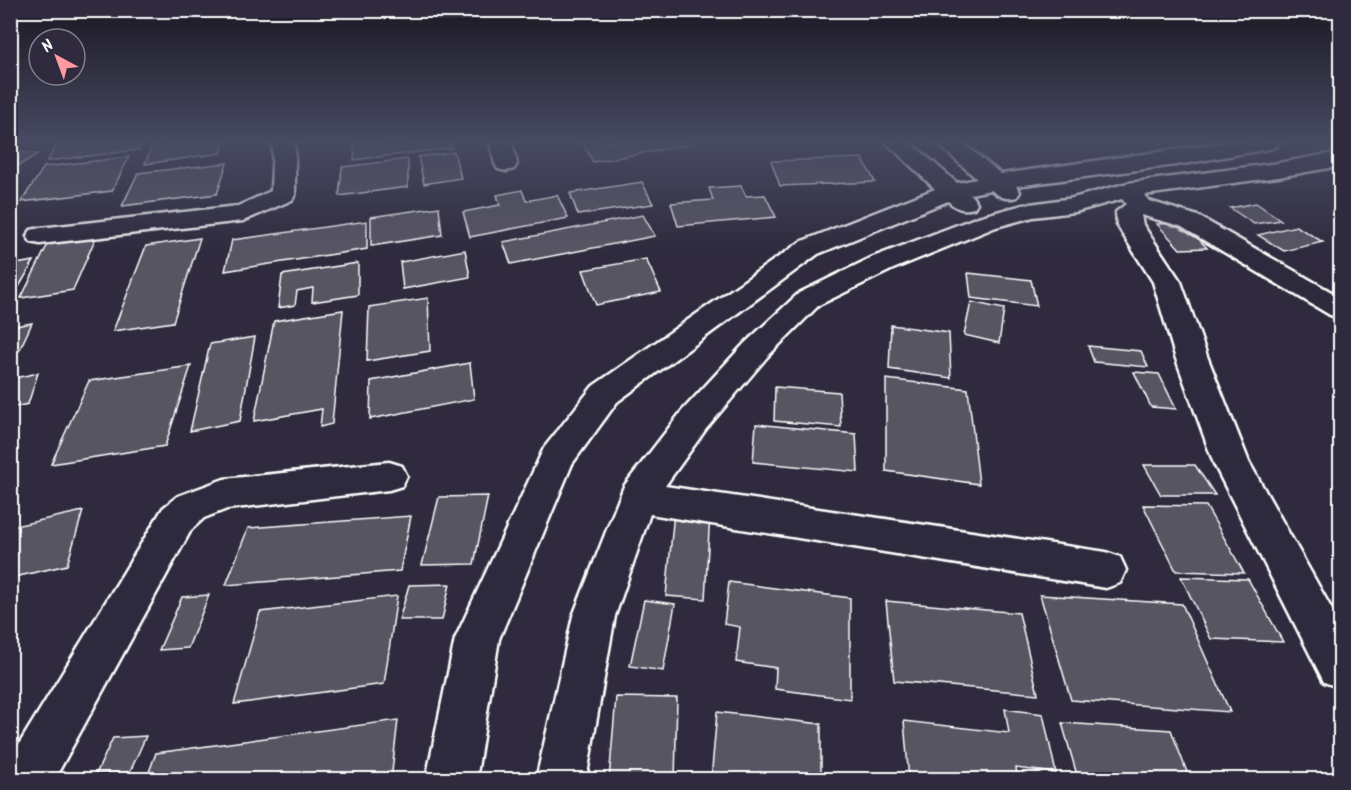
<svg xmlns="http://www.w3.org/2000/svg" width="1351" height="790" font-family="Kalam,sans-serif">
<style>
.building{fill:#595564;stroke:#fff;stroke-width:1.5}
.lines{fill:none;stroke-linecap:round;stroke-linejoin:round}
.street-casing{stroke:#fff;stroke-width:5}
.street{fill:#2f2a3d;fill-rule:evenodd}
</style>
<rect width="100%" height="100%" fill="#2f2a3d"/>
<filter id="ink" filterUnits="userSpaceOnUse"><feTurbulence type="fractalNoise" baseFrequency=".0167" numOctaves="2"/><feDisplacementMap in="SourceGraphic" scale="12" xChannelSelector="R" yChannelSelector="G"/><feConvolveMatrix kernelMatrix="1 2 1 2 8 2 1 2 1" color-interpolation-filters="sRGB"/></filter>
<g filter="url(#ink)">
<g class="building">
<path d="M 68,142 L 142,142 L 138,150 L 47,161 L 58,143 Z"/>
<path d="M 153,142 L 223,142 L 221,153 L 145,164 Z"/>
<path d="M 355,142 L 452,142 L 452,148 L 354,160 Z"/>
<path d="M 582,142 L 685,142 L 688,145 L 593,162 Z"/>
<path d="M 20,152 L 38,154 L 10,171 L 10,158 Z"/>
<path d="M 454,152 L 461,178 L 424,184 L 418,157 Z"/>
<path d="M 129,157 L 112,191 L 21,202 L 44,167 Z"/>
<path d="M 862,158 L 875,182 L 780,186 L 771,161 Z"/>
<path d="M 408,159 L 408,187 L 339,196 L 342,167 Z"/>
<path d="M 227,163 L 217,194 L 122,206 L 138,173 Z"/>
<path d="M 642,182 L 653,204 L 578,215 L 570,193 Z"/>
<path d="M 741,186 L 746,196 L 765,195 L 776,217 L 678,226 L 671,203 L 713,200 L 709,188 Z"/>
<path d="M 522,190 L 526,201 L 557,195 L 568,218 L 470,237 L 463,212 L 500,205 L 497,195 Z"/>
<path d="M 1256,203 L 1281,220 L 1254,224 L 1230,208 Z"/>
<path d="M 439,207 L 442,235 L 371,246 L 371,217 Z"/>
<path d="M 643,215 L 655,236 L 511,264 L 503,242 Z"/>
<path d="M 367,221 L 367,249 L 225,271 L 232,240 Z"/>
<path d="M 1184,223 L 1207,248 L 1180,249 L 1157,224 Z"/>
<path d="M 1296,226 L 1323,242 L 1284,251 L 1258,235 Z"/>
<path d="M 96,237 L 73,290 L 21,298 L 48,244 Z"/>
<path d="M 200,238 L 173,322 L 113,331 L 146,246 Z"/>
<path d="M 465,250 L 470,277 L 403,289 L 400,262 Z"/>
<path d="M 646,259 L 661,292 L 596,305 L 583,270 Z"/>
<path d="M 34,261 L 10,302 L 10,265 Z"/>
<path d="M 358,263 L 358,295 L 312,302 L 313,288 L 297,291 L 295,305 L 278,308 L 282,275 Z"/>
<path d="M 968,273 L 1031,280 L 1037,306 L 971,298 Z"/>
<path d="M 428,298 L 430,351 L 367,361 L 369,307 Z"/>
<path d="M 971,302 L 1004,309 L 999,343 L 964,335 Z"/>
<path d="M 343,310 L 332,424 L 320,427 L 322,409 L 254,421 L 274,321 Z"/>
<path d="M 32,323 L 19,351 L 10,352 L 10,327 Z"/>
<path d="M 891,325 L 949,333 L 951,378 L 889,369 Z"/>
<path d="M 255,337 L 240,421 L 190,431 L 210,344 Z"/>
<path d="M 1088,346 L 1141,351 L 1148,367 L 1094,362 Z"/>
<path d="M 470,363 L 474,399 L 370,419 L 371,381 Z"/>
<path d="M 191,366 L 165,446 L 51,464 L 89,381 Z"/>
<path d="M 1134,372 L 1159,374 L 1176,409 L 1151,407 Z"/>
<path d="M 38,373 L 28,404 L 10,408 L 10,379 Z"/>
<path d="M 886,379 L 968,389 L 979,484 L 886,471 Z"/>
<path d="M 775,387 L 839,392 L 841,427 L 774,421 Z"/>
<path d="M 756,424 L 856,434 L 858,472 L 753,462 Z"/>
<path d="M 1144,465 L 1195,465 L 1215,495 L 1161,495 Z"/>
<path d="M 488,496 L 474,564 L 422,565 L 439,497 Z"/>
<path d="M 1143,505 L 1206,506 L 1244,573 L 1176,571 Z"/>
<path d="M 83,511 L 67,565 L 10,578 L 10,527 Z"/>
<path d="M 674,512 L 710,514 L 705,599 L 666,596 Z"/>
<path d="M 411,516 L 400,571 L 226,585 L 248,528 Z"/>
<path d="M 1181,577 L 1248,579 L 1283,642 L 1211,639 Z"/>
<path d="M 729,582 L 850,598 L 850,699 L 775,689 L 776,668 L 736,662 L 740,627 L 724,624 Z"/>
<path d="M 450,584 L 442,620 L 399,620 L 409,585 Z"/>
<path d="M 209,595 L 188,648 L 159,650 L 182,597 Z"/>
<path d="M 1040,595 L 1182,604 L 1230,712 L 1071,700 Z"/>
<path d="M 397,596 L 384,684 L 234,704 L 260,612 Z"/>
<path d="M 644,600 L 675,604 L 663,671 L 630,666 Z"/>
<path d="M 886,601 L 1019,613 L 1038,694 L 894,681 Z"/>
<path d="M 616,697 L 677,698 L 675,780 L 609,780 Z"/>
<path d="M 1005,709 L 1043,714 L 1056,773 L 1016,768 L 1018,780 L 909,780 L 904,721 L 1009,733 Z"/>
<path d="M 717,712 L 821,724 L 821,780 L 711,780 Z"/>
<path d="M 398,720 L 391,780 L 146,780 L 156,753 Z"/>
<path d="M 1062,723 L 1171,730 L 1190,780 L 1142,780 L 1077,775 Z"/>
<path d="M 146,736 L 130,772 L 96,774 L 113,738 Z"/>
</g>
<g class="lines">
<g class="street-casing">
<g id="street">
<path d="M 273,142 L 295,142 L 295,195 L 292,200 L 243,221 L 40,244 L 31,242 L 27,236 L 31,230 L 40,228 L 238,206 L 271,191 Z"/>
<path d="M 490,142 L 512,142 L 517,164 L 514,169 L 506,171 L 498,169 L 495,164 Z"/>
<path d="M 886,142 L 910,142 L 957,183 L 977,179 L 936,142 L 961,142 L 1001,174 L 1229,142 L 1279,142 L 1276,147 L 1268,149 L 1183,164 L 1016,186 L 1020,192 L 1017,197 C 1005,200 1000,197 991,190 L 970,194 L 977,203 L 974,208 C 962,211 957,209 948,201 L 818,254 L 617,402 L 572,464 L 499,639 L 476,780 L 426,780 L 455,639 L 544,448 L 593,386 L 800,242 L 935,189 Z"/>
<path d="M 1340,152 L 1340,166 L 1278,177 L 1144,195 L 1149,201 L 1198,216 L 1340,297 L 1340,318 L 1330,315 L 1180,226 L 1141,215 L 1143,225 L 1181,282 L 1207,356 L 1249,462 L 1340,624 L 1340,688 L 1324,682 L 1214,464 L 1175,356 L 1153,282 L 1117,225 L 1116,212 L 1126,204 L 1122,199 L 1075,212 L 1033,217 L 996,227 L 893,269 L 819,305 L 767,357 L 706,429 L 665,486 L 1106,552 L 1120,557 L 1126,570 L 1120,583 L 1106,588 L 650,514 L 615,616 L 586,780 L 536,780 L 573,616 L 624,486 L 682,411 L 745,343 L 799,293 L 873,257 L 978,217 L 1023,205 L 1073,198 L 1128,183 L 1278,163 Z"/>
<path d="M 389,462 L 402,466 L 407,476 L 402,486 L 389,490 L 227,509 L 204,518 L 191,530 L 54,780 L 10,780 L 10,759 L 163,508 L 178,496 L 224,479 Z"/>
</g>
</g>
<use href="#street" class="street"/>
</g>
</g>
<linearGradient id="sky" x2="0" y2="1"><stop stop-color="#1a1722"/><stop offset="0.56" stop-color="#474a62"/><stop offset="1" stop-color="#474a62" stop-opacity="0"/></linearGradient>
<rect width="1351" height="253" fill="url(#sky)"/>
<rect width="1351" height="790" fill="none" stroke="#2f2a3d" stroke-width="36"/>
<rect x="18" y="18" width="1315" height="754" fill="none" stroke="#fff" stroke-width="2" filter="url(#ink)"/>
<g transform="translate(57 57) rotate(319)"><circle r="28" fill="#2f2a3d" stroke="#827f8b" stroke-width="1.5"/>
<path d="M0-4.5L10 22L0 15L-10 22Z" fill="#ff9aa2"/>
<text y="-9" font-size="16" font-weight="bold" text-anchor="middle" fill="#ffffff">N</text>
</g>
</svg>
